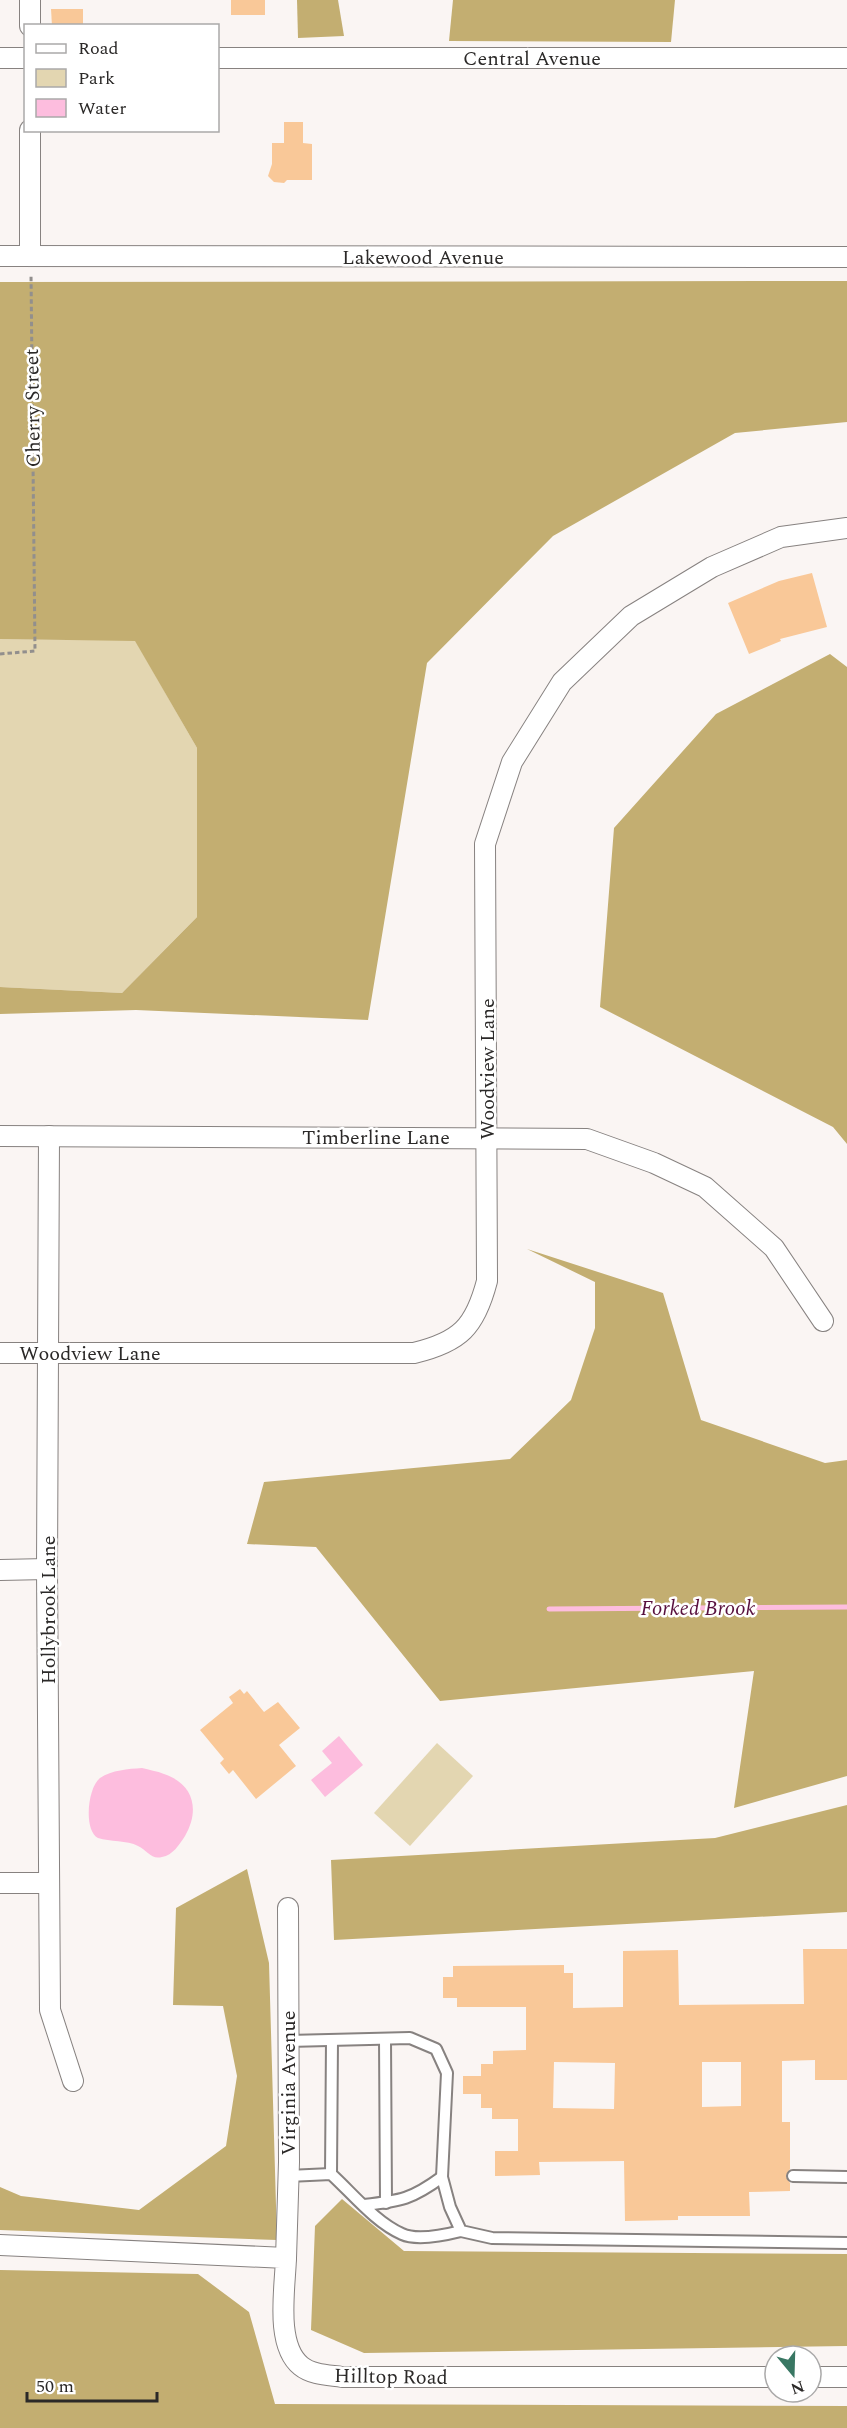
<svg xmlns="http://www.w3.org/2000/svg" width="847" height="2428" font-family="Spectral,serif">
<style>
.green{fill:#e3d6b1}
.forest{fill:#c3ae71}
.water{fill:#fdbdde}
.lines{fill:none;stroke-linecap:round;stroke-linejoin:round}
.stream{stroke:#fdbdde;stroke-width:5}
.building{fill:#f9c898;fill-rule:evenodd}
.service-casing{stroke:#878280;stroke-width:14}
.minor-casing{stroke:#878280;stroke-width:22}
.path{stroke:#928f8d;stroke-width:3;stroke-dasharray:4.5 3;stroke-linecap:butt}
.service{stroke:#fff;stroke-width:10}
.minor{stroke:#fff;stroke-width:20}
.labels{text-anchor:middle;stroke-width:5;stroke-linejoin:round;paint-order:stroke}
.street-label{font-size:20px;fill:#2b2928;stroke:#fff}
.water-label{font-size:21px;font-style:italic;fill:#58103e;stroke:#fff}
</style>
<rect width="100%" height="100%" fill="#faf5f3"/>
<g class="green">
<path d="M 0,639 L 135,640 L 197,748 L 197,917 L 122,993 L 0,987 Z"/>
<path d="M 437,1743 L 473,1776 L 410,1846 L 374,1813 Z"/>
</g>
<g class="forest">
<path d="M 297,0 L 338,0 L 344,36 L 298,38 Z"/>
<path d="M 453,0 L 675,0 L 671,42 L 449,41 Z"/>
<path d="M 847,281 L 847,422 L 735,433 L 553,536 L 427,663 L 368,1020 L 136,1010 L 0,1014 L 0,987 L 122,993 L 197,917 L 197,748 L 135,641 L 0,639 L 0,282 Z"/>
<path d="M 830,654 L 847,667 L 847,1144 L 833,1127 L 600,1007 L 614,828 L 716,714 Z"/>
<path d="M 527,1249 L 663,1293 L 701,1420 L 825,1463 L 847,1460 L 847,1776 L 734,1808 L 754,1671 L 440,1701 L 316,1547 L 247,1544 L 264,1482 L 510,1459 L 571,1400 L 595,1328 L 595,1282 Z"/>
<path d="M 847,1805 L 847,1912 L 334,1940 L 331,1860 L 715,1838 Z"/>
<path d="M 247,1869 L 269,1963 L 277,2240 L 0,2230 L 0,2187 L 21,2196 L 139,2210 L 226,2146 L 237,2076 L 223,2006 L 173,2005 L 176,1908 Z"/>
<path d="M 342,2199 L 404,2251 L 847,2254 L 847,2346 L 364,2353 L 311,2330 L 315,2226 Z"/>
<path d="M 0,2270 L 198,2274 L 249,2312 L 275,2404 L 847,2406 L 847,2428 L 0,2428 Z"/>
</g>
<g class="water">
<path d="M 339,1736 L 363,1765 L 325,1797 L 311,1780 L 332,1763 L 322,1751 Z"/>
<path d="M 142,1768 C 149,1770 157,1771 164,1774 C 194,1784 200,1810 185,1836 C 179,1845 173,1855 162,1857 C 151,1860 147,1850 138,1846 C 127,1840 110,1842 98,1838 C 83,1830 88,1787 100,1778 C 112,1770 128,1769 142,1768 Z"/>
</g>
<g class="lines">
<path class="stream" d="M 549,1609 L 847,1607"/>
</g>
<g class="building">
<rect x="231" y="0" width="34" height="15"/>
<path d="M 51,9 L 83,9 L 83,26 L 52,26 Z"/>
<path d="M 284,122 L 303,122 L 303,143 L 312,144 L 312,180 L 287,180 L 284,183 L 274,182 L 268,176 L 272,164 L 272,143 L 284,143 Z"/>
<path d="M 812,573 L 827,627 L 780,639 L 781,641 L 749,654 L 728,603 L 779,581 Z"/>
<path d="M 240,1689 L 244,1694 L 247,1691 L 264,1712 L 278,1702 L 300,1728 L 279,1745 L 296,1766 L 256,1799 L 233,1770 L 229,1774 L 220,1763 L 224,1759 L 200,1730 L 233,1703 L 229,1697 Z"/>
<path d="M 803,1949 L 847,1949 L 847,2080 L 815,2080 L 815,2060 L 782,2061 L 782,2122 L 790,2122 L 790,2169 L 786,2176 L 790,2183 L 790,2191 L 749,2192 L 750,2216 L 678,2216 L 678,2220 L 625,2221 L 624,2161 L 539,2162 L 540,2175 L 495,2176 L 495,2151 L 518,2151 L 518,2119 L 492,2119 L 492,2108 L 481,2108 L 481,2094 L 463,2094 L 463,2076 L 481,2076 L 481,2064 L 493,2064 L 493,2051 L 526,2050 L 526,2007 L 457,2007 L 457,1998 L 443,1998 L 443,1977 L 453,1977 L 453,1966 L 564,1965 L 564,1973 L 573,1973 L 573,2008 L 623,2007 L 623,1951 L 678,1950 L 679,2005 L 804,2004 ZM 554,2062 L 615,2063 L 614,2109 L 553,2108 ZM 702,2062 L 741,2062 L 741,2106 L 702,2107 Z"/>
</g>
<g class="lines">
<g class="service-casing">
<g id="service">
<path d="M 385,2039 L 386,2203"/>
<path d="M 288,2041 L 410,2038 L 436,2049 L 447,2073 L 442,2177 L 450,2207 L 461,2231 L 492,2238 L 847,2243"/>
<path d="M 331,2174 L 332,2040"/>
<path d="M 288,2176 L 331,2174 C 353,2194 375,2222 402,2234 C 417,2241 445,2235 461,2231"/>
<path d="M 793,2176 L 847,2177"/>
<path d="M 364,2205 C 401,2201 412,2199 442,2177"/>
</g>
</g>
<g class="minor-casing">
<g id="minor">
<path d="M 30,0 L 30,26"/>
<path d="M 0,58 L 26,58"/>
<path d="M 218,58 L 847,58"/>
<path d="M 0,256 L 847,257"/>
<path d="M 30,256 L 30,130"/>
<path d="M 0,1136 L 587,1139 L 654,1163 L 705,1187 L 774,1248 L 823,1321"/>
<path d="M 49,1136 L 47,1569 L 50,2010 L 73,2081"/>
<path d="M 0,1353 L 414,1353 C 460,1342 475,1327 487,1281 L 485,844 L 512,762 L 562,682 L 631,616 L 712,567 L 781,537 L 847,528"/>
<path d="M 0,1570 L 47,1569"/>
<path d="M 0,1883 L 49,1883"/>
<path d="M 0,2245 L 286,2258 C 285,2289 275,2345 301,2366 C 312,2375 329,2375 342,2377 L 775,2377"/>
<path d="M 286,2258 L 289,2162 L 288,1908"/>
<path d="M 811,2377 L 847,2377"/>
</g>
</g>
<path class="path" d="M 0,654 L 35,651 L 31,274"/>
<use href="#service" class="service"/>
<use href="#minor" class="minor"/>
</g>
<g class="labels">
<g class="street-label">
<text x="532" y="65">Central Avenue</text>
<text x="423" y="264">Lakewood Avenue</text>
<text transform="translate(32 408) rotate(-91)" y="7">Cherry Street</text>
<text transform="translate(487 1069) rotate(-90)" y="7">Woodview Lane</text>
<text x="376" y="1144">Timberline Lane</text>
<text x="90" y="1360">Woodview Lane</text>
<text transform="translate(48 1610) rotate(-90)" y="7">Hollybrook Lane</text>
<text transform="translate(288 2083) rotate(-90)" y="7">Virginia Avenue</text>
<text transform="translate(391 2376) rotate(1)" y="7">Hilltop Road</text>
</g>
<g class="water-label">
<text x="698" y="1615">Forked Brook</text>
</g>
</g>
<rect x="24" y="24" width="195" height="108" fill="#ffffff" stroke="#aaa9a9" stroke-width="1.5"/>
<rect x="36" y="44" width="30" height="9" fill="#ffffff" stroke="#aaa9a9" stroke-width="1.5"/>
<text x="78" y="54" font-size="18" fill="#2b2928">Road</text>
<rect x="36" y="69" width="30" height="18" fill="#e3d6b1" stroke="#aaa9a9" stroke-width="1.5"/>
<text x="78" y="84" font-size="18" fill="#2b2928">Park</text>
<rect x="36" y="99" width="30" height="18" fill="#fdbdde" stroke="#aaa9a9" stroke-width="1.5"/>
<text x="78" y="114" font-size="18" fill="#2b2928">Water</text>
<g transform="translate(793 2374) rotate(161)"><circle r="28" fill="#ffffff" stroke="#aaa9a9" stroke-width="1.5"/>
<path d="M0-4.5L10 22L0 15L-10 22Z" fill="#397763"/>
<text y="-9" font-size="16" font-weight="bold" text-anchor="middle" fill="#2b2928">N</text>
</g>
<path d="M27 2392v9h130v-9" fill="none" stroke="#2b2928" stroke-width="3"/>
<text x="36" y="2392" font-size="18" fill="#2b2928" stroke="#ffffff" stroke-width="4.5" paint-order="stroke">50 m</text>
</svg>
